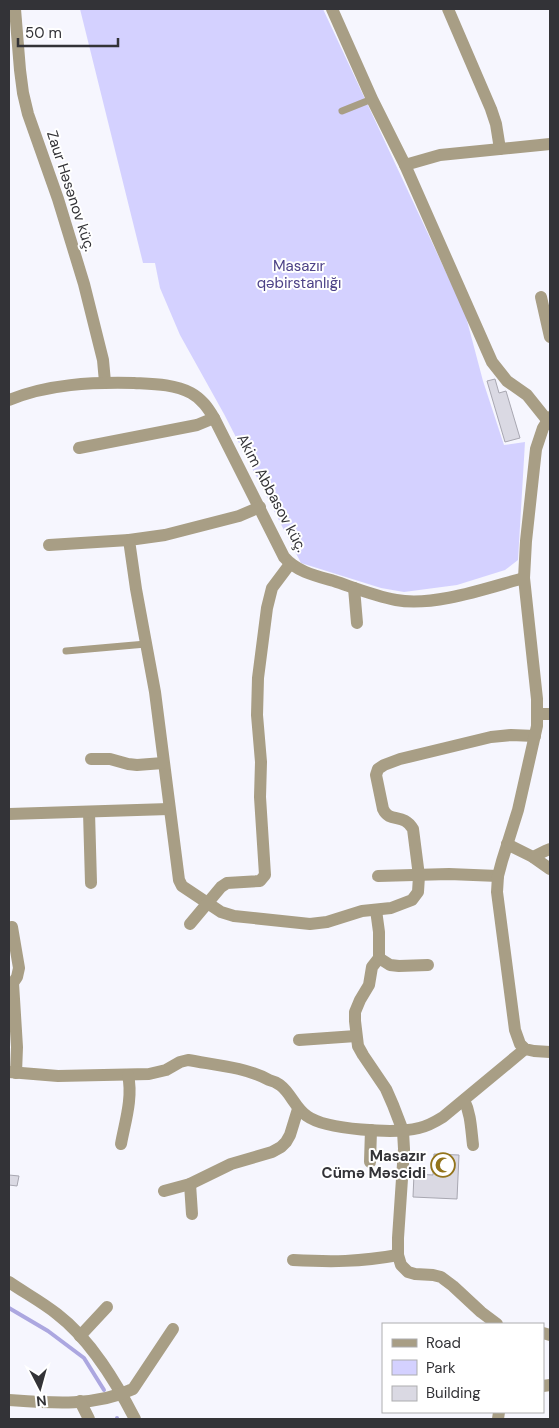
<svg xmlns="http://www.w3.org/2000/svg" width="559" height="1428" font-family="'DM Sans',sans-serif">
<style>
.green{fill:#d4d1ff}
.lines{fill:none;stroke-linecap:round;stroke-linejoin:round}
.stream{stroke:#aca7e0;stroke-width:4}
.building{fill:#dad9e3;stroke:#a8a7b1}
.service{stroke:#a89e85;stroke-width:7}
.minor{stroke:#a89e85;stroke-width:12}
.tertiary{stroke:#a89e85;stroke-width:12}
.labels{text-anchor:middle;stroke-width:4;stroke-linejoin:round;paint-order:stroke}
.street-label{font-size:15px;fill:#333337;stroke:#fff}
.park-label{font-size:15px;fill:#4d4287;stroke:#fff}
.poi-label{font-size:15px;font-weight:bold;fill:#333337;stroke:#fff;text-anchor:end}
</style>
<rect width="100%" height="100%" fill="#f6f6fe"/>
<path class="green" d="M 80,9 L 323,9 L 465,313 L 483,381 L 504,445 L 525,442 L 518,560 L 505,570 L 457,585 L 404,592 L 381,588 L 301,563 L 224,414 L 180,335 L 160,288 L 155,263 L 143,263 Z"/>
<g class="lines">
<g class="stream">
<path d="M 9,1308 L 48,1331 L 84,1358 L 104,1390"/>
<path d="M 117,1418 L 117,1419"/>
</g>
</g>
<g class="building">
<path d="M 495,379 L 499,393 L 506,391 L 520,438 L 505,442 L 487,381 Z"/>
<path d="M 434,1154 L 459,1155 L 457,1199 L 413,1197 L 414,1174 L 433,1175 Z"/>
<path d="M 9,1175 L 19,1176 L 17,1186 L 9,1185 Z"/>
</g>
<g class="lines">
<g class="service">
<path d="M 342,111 L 372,99"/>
<path d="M 66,651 L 146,644"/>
</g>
<g class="minor">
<path d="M 15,9 L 20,70 L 23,93 L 28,114 L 58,199 L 84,284 L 103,360 L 105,382"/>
<path d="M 332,9 L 372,99 L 405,165 L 492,362 L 507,381 L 527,395 L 547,420"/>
<path d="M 448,9 L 491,109 L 496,124 L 500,149"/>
<path d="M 405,165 L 440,155 L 550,144"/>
<path d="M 541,297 L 550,337"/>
<path d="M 9,400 C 48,384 92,382 134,383 C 153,384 174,384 191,393 C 202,399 208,408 214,418 L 284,557 C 297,572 316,576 334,581 C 355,588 375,596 396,600 C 434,607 487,588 524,578"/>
<path d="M 79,448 L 197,425 L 214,418"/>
<path d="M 260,507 L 239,516 L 165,535 L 129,540 L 136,589 L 155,692 L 179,880 L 182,886 L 221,912 L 234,916 L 310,924 L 327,922 L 362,911 L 391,908 L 412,900 L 418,892 L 419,876 L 413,829 C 403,812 390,824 383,809 L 376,775 L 378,769 L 384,765 L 400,759 L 491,737 L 511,735 L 535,736"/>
<path d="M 49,545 L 129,540"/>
<path d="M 354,588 L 357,623"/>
<path d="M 537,714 L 550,714"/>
<path d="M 91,759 L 110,759 L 128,764 L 137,765 L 163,763"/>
<path d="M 89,812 L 91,883"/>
<path d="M 9,814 L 169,809"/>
<path d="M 507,844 L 533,857 L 550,869"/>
<path d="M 533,857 L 545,851 L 550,849"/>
<path d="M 378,876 L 449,874 L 498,876"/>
<path d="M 376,910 L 379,932 L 379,958 L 372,967 L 369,985 L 360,1000 L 355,1012 L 355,1021 L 358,1046 L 363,1055 L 386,1089 L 393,1105 L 403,1131 L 404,1149 L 398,1238 L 398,1255 L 401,1265 L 408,1272 L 415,1274 L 433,1275 L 441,1277 L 453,1286 L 481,1312 L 497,1324"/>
<path d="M 190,924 L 221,887 L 227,883 L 260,881 L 265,875 L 260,797 L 261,762 L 257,715 L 258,678 L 267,608 L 272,588 L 290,564"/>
<path d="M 12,927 L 19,968 L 17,977 L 13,983 L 17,1047 L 16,1073"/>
<path d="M 379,958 L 390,965 L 399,966 L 428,965"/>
<path d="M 299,1040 L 356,1036"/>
<path d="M 9,1072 L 58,1076 L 149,1074 L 166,1070 L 180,1062 L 188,1060 C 215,1065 245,1067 269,1080 C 273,1081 277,1083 280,1085 C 291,1093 295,1108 307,1116 C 326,1130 396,1134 419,1128 C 428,1126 435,1122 443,1117 L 525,1049"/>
<path d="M 464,1100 C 471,1114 471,1129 473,1145"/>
<path d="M 121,1144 C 125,1122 133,1098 128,1075"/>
<path d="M 370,1162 L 371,1130"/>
<path d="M 190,1184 L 192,1214"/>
<path d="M 164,1191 L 190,1184 L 231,1164 L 272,1152 L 281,1147 L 286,1142 L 290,1135 L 298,1109"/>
<path d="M 293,1260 C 331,1262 360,1262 398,1255"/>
<path d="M 9,1282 C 25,1293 42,1302 57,1314 C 91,1340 116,1382 135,1419"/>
<path d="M 543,1333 L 550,1335"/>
<path d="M 80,1336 L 107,1307"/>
<path d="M 543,1386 L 550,1385"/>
<path d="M 9,1400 C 50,1403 95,1407 133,1389 L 173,1329"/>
<path d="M 80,1401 L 89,1419"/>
<path d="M 498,1419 L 499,1412"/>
</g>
<path class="tertiary" d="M 550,417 L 543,428 L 536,449 L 526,541 L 524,578 L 537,699 L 537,726 L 518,810 L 502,861 L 498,876 L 497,892 L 515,1030 L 520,1044 L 525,1049 L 534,1051 L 550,1052"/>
</g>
<defs>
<g id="mosque-ring" transform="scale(1.25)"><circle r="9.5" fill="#fff" stroke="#93741b" stroke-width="1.5"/><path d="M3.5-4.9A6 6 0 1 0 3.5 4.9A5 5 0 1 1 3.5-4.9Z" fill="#93741b"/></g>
</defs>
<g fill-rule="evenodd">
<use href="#mosque-ring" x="443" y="1165"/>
</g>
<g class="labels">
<g class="street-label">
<text transform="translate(71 191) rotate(72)" y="5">Zaur Həsənov küç.</text>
<text transform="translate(272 493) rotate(62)" y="5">Akim Abbasov küç.</text>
</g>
<g class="park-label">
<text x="299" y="271">Masazır<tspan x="299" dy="17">qəbirstanlığı</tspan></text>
</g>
<g class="poi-label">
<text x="426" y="1161">Masazır<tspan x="426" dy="17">Cümə Məscidi</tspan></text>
</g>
</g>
<rect width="559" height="1428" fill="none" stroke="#333337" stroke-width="20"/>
<rect x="382" y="1323" width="162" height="90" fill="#ffffff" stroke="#adadaf"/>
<rect x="392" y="1339" width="25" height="8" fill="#a89e85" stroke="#adadaf"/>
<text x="426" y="1348" font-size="15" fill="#333337">Road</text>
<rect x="392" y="1360" width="25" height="15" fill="#d4d1ff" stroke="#adadaf"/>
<text x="426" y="1373" font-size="15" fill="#333337">Park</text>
<rect x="392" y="1386" width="25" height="15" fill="#dad9e3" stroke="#adadaf"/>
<text x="426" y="1398" font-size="15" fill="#333337">Building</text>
<g transform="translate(40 1388) rotate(174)" stroke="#ffffff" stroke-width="4" paint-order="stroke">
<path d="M0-4L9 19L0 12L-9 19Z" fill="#333337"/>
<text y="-8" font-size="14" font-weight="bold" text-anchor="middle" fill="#333337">N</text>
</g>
<path d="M18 38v8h100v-8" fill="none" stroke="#333337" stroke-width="2.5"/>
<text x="25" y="38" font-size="15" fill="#333337" stroke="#ffffff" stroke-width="4" paint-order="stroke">50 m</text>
</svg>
